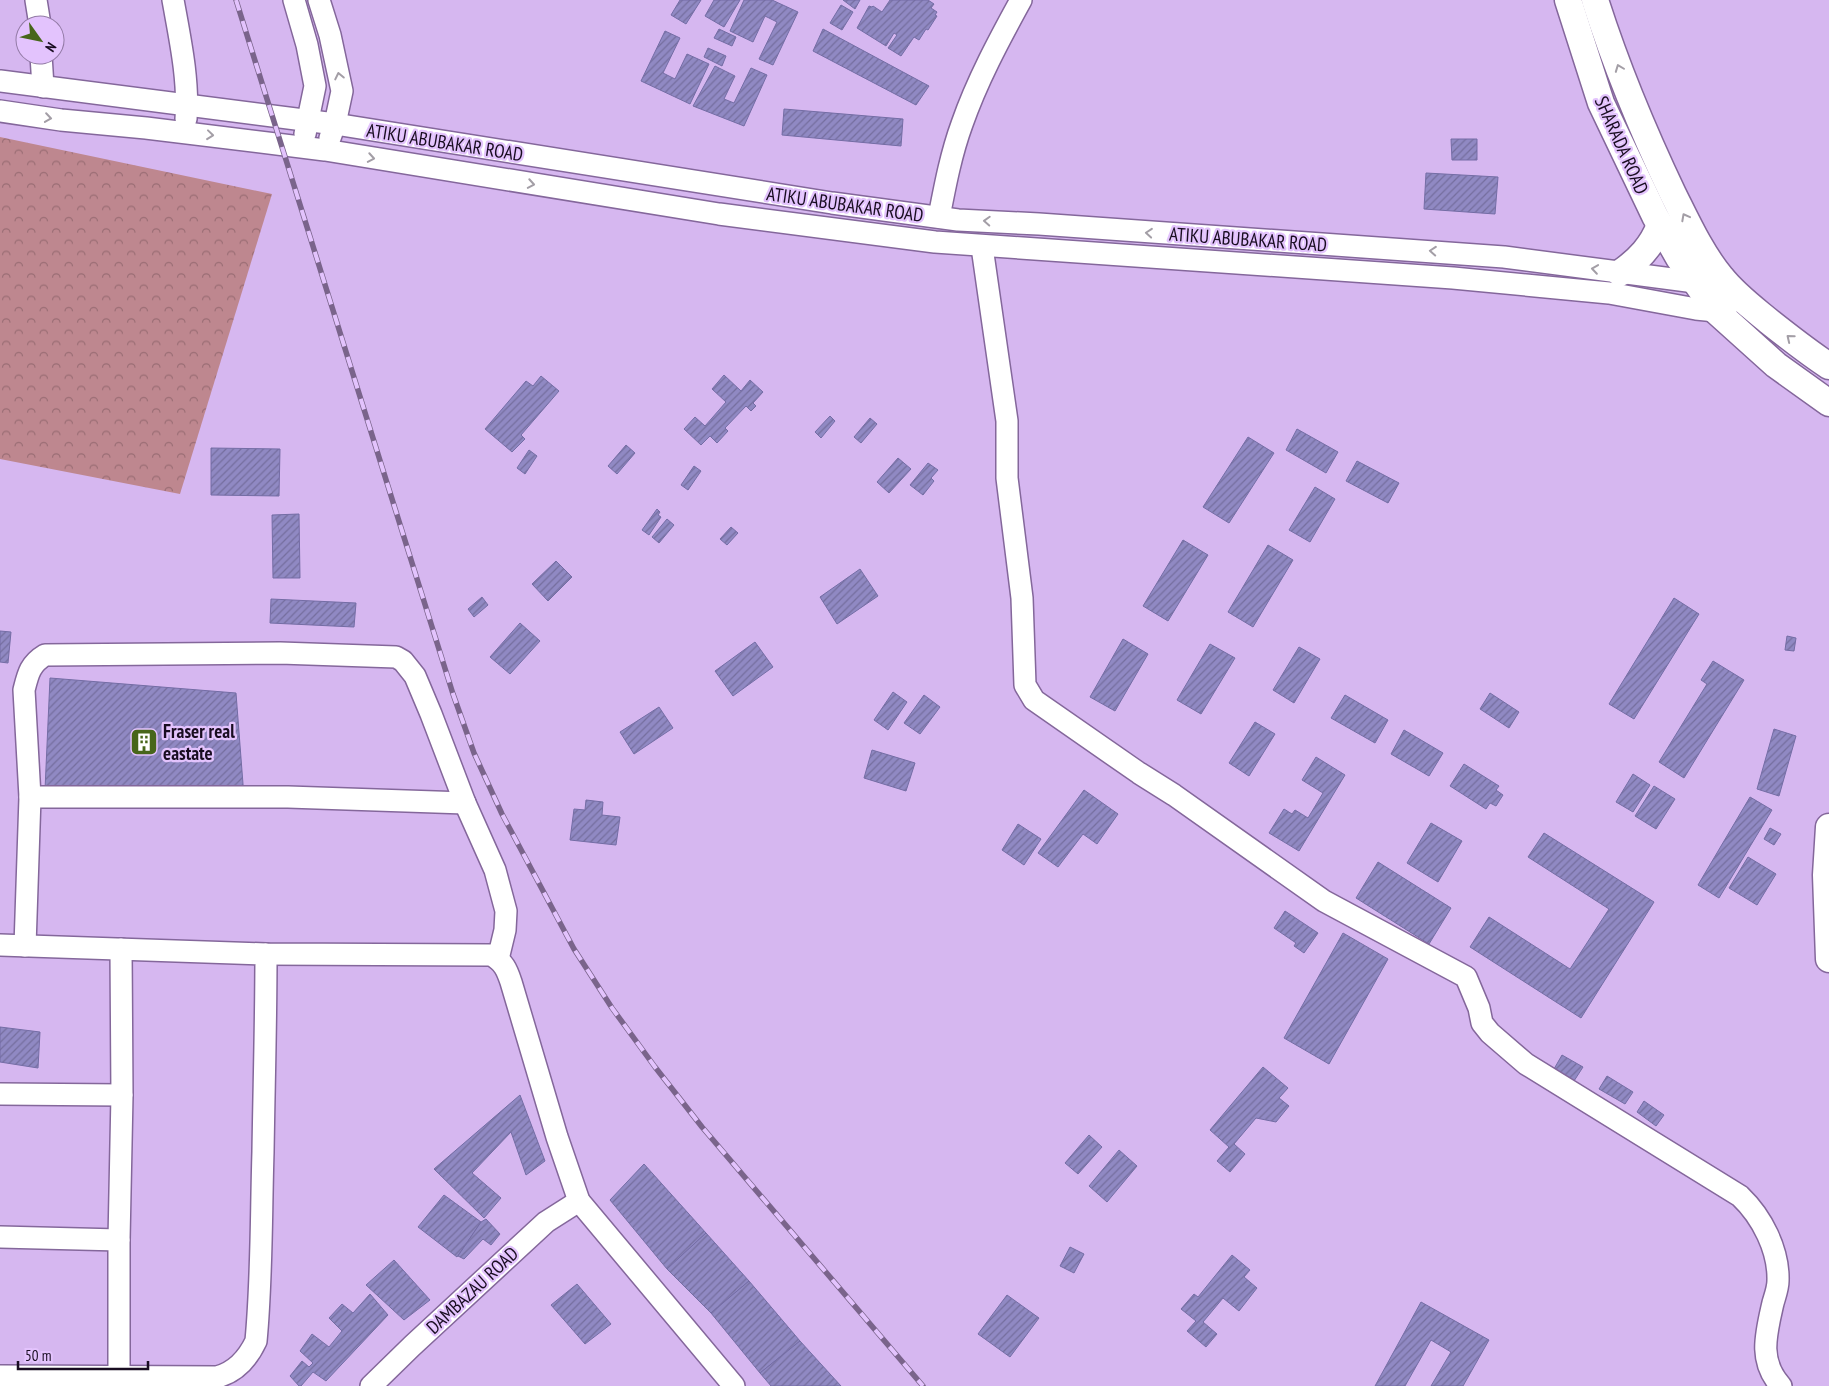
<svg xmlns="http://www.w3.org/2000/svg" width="1829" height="1386" font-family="'PT Sans Narrow',sans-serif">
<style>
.forest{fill:url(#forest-crowns)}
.building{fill:url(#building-hatch);stroke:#746da5}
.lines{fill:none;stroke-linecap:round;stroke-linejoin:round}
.minor-casing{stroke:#84679b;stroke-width:24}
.major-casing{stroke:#84679b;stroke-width:29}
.minor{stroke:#fff;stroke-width:21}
.major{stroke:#fff;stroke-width:26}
.rail-casing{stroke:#7a648b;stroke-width:5.5}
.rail{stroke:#e3c3fd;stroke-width:4;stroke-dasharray:11;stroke-linecap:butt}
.oneway{stroke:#a39ea6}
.labels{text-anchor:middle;stroke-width:4.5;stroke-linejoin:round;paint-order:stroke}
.street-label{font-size:19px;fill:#190d21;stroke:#e3c3fd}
.poi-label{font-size:19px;font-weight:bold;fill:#190d21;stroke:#e3c3fd;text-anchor:start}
</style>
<defs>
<pattern id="forest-crowns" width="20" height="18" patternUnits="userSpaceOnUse" patternTransform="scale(1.25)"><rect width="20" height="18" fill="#be878f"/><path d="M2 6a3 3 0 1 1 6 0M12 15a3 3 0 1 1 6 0" fill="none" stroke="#9a6d74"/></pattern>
<pattern id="building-hatch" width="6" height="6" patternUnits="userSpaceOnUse" patternTransform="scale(1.25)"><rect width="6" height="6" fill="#9089c3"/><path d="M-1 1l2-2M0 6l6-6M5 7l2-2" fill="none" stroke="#756e9e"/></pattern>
</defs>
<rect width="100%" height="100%" fill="#d6b7f0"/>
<path class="forest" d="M 0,137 L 272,194 L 180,494 L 0,459 Z"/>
<g class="building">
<path d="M 680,0 L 701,0 L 686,24 L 671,15 Z"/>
<path d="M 714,0 L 740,0 L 724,27 L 705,16 Z"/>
<path d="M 744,0 L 772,0 L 798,12 L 773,65 L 759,59 L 777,22 L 765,16 L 753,42 L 730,31 Z"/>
<path d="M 843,0 L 860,0 L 855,9 Z"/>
<path d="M 890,0 L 928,0 L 934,4 L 931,8 L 937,12 L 935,15 L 937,16 L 928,30 L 926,29 L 919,40 L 914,37 L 901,56 L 888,48 L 897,35 L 894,33 L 886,46 L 857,28 L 869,6 L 872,7 L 873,6 L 882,12 Z"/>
<path d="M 841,5 L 853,12 L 842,30 L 830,23 Z"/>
<path d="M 719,29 L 736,37 L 732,46 L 714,38 Z"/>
<path d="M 823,29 L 929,86 L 916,105 L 813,51 Z"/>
<path d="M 665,31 L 680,38 L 663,73 L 675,79 L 687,54 L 709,64 L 690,104 L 641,81 Z"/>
<path d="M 708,48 L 726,56 L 722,66 L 704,57 Z"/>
<path d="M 715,66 L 735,76 L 724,99 L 734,103 L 751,68 L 767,75 L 744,126 L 693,106 Z"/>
<path d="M 784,109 L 903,119 L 901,146 L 782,135 Z"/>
<path d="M 1451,139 L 1477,139 L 1477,160 L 1452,160 Z"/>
<path d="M 1426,173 L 1498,177 L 1495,214 L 1424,209 Z"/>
<path d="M 724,375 L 741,391 L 750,380 L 763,392 L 753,403 L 756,406 L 751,411 L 746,406 L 725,428 L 728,431 L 717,443 L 710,436 L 701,445 L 684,429 L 695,417 L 705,426 L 726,402 L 712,389 Z"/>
<path d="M 541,376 L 559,391 L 521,435 L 525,439 L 512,452 L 485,429 L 526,381 L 533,386 Z"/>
<path d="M 830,416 L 835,421 L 821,438 L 815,432 Z"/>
<path d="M 870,418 L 877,424 L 861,443 L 854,437 Z"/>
<path d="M 1297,429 L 1338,452 L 1326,473 L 1286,450 Z"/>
<path d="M 1248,437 L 1274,453 L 1229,523 L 1203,507 Z"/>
<path d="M 626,445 L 635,453 L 617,474 L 608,466 Z"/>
<path d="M 211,448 L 280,449 L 279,496 L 211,495 Z"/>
<path d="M 529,450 L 537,456 L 525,474 L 517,468 Z"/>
<path d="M 898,458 L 911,469 L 889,493 L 877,482 Z"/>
<path d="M 1357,461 L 1399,483 L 1388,503 L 1346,481 Z"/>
<path d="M 928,463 L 938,470 L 931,478 L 934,481 L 923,495 L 910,485 Z"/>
<path d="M 694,466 L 701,471 L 688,490 L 681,485 Z"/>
<path d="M 1315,487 L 1335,499 L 1310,542 L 1289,530 Z"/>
<path d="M 657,509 L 660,512 L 658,515 L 661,517 L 649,535 L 642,530 Z"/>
<path d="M 299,514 L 300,578 L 273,578 L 272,515 Z"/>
<path d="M 667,519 L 674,525 L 659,543 L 652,537 Z"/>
<path d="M 731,527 L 738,533 L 727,545 L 720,539 Z"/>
<path d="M 1183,540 L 1208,555 L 1168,621 L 1143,606 Z"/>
<path d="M 1268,545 L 1293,560 L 1253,627 L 1228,612 Z"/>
<path d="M 556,561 L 572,577 L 548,601 L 532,584 Z"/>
<path d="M 860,569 L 878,596 L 837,624 L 820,597 Z"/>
<path d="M 482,597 L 488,605 L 474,617 L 468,609 Z"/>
<path d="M 1674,598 L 1699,614 L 1634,719 L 1609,704 Z"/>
<path d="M 271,599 L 356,603 L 354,627 L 270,623 Z"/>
<path d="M 520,623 L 540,641 L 510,674 L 490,657 Z"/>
<path d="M 0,631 L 11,632 L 8,663 L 0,662 Z"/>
<path d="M 1787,636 L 1796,638 L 1794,651 L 1785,650 Z"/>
<path d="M 1123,639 L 1148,654 L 1115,711 L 1090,697 Z"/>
<path d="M 755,642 L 773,667 L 733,696 L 715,671 Z"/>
<path d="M 1210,644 L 1235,658 L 1201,714 L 1177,700 Z"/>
<path d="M 1299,647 L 1320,659 L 1294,703 L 1273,690 Z"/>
<path d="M 1713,661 L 1744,680 L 1684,778 L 1659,762 L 1707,684 L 1701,680 Z"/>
<path d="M 50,678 L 236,693 L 244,797 L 45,790 Z"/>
<path d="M 893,692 L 907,702 L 888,730 L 874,720 Z"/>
<path d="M 1490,693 L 1519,712 L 1509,728 L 1480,709 Z"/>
<path d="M 924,695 L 940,707 L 920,734 L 904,723 Z"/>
<path d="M 1345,695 L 1388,720 L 1375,743 L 1331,718 Z"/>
<path d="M 659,707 L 673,728 L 634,754 L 620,732 Z"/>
<path d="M 1255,722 L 1275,734 L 1249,776 L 1229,763 Z"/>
<path d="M 1774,729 L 1796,736 L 1779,796 L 1757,789 Z"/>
<path d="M 1404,730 L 1443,753 L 1429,776 L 1391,754 Z"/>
<path d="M 872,750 L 915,763 L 906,791 L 864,778 Z"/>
<path d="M 1316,757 L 1345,775 L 1299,851 L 1269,833 L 1284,809 L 1292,814 L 1295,810 L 1308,818 L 1323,793 L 1302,780 Z"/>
<path d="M 1464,764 L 1499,786 L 1496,790 L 1503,795 L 1496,806 L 1490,803 L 1486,809 L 1450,786 Z"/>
<path d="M 1633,774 L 1650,785 L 1633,812 L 1616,802 Z"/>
<path d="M 1654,786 L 1675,799 L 1656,829 L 1635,816 Z"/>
<path d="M 1084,790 L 1118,814 L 1097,844 L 1083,834 L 1058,867 L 1038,853 Z"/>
<path d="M 1750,797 L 1772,810 L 1719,898 L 1698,885 Z"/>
<path d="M 586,800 L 603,802 L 602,815 L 620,817 L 616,845 L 570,840 L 574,809 L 585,810 Z"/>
<path d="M 1431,823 L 1462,841 L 1438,882 L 1407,863 Z"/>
<path d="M 1018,824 L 1041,839 L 1024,865 L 1002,850 Z"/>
<path d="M 1770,828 L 1781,834 L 1774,845 L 1764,839 Z"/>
<path d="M 1544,833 L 1654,902 L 1581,1018 L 1470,947 L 1489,917 L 1570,969 L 1609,909 L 1528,857 Z"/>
<path d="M 1748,857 L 1776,874 L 1757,905 L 1729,888 Z"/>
<path d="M 1378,862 L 1451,908 L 1429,944 L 1356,898 Z"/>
<path d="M 1285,911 L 1318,933 L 1304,953 L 1294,946 L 1296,943 L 1274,928 Z"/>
<path d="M 1343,933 L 1388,959 L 1329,1064 L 1284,1038 Z"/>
<path d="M 0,1027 L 40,1032 L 38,1068 L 0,1062 Z"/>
<path d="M 1562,1055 L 1583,1067 L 1574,1081 L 1554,1069 Z"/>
<path d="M 1263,1067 L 1288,1088 L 1279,1098 L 1289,1106 L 1276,1122 L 1256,1118 L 1234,1144 L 1245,1154 L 1230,1172 L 1217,1161 L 1229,1147 L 1210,1130 Z"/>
<path d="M 1607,1076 L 1633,1092 L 1625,1104 L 1599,1089 Z"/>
<path d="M 520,1095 L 545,1161 L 526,1175 L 511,1132 L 472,1173 L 501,1198 L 484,1218 L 434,1169 Z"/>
<path d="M 1644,1101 L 1664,1115 L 1656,1126 L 1637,1112 Z"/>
<path d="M 1089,1135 L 1102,1147 L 1078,1174 L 1065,1163 Z"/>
<path d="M 1119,1150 L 1137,1166 L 1107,1202 L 1089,1186 Z"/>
<path d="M 644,1164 L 706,1233 L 667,1269 L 610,1200 Z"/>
<path d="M 444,1195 L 481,1222 L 457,1257 L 418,1227 Z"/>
<path d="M 486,1219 L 500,1234 L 491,1245 L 483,1239 L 464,1259 L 458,1256 L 481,1222 Z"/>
<path d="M 706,1233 L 749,1281 L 711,1313 L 667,1269 Z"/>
<path d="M 1070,1247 L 1084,1254 L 1074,1273 L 1060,1266 Z"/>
<path d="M 1232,1255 L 1250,1270 L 1244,1277 L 1257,1288 L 1239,1311 L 1223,1298 L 1203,1322 L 1217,1334 L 1206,1347 L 1187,1331 L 1196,1321 L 1181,1309 L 1194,1294 L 1198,1297 Z"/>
<path d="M 394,1260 L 430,1300 L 404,1320 L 366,1285 Z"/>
<path d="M 749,1281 L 800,1341 L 760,1373 L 711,1313 Z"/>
<path d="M 577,1284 L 611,1324 L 585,1344 L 551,1305 Z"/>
<path d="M 370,1294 L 388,1315 L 326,1381 L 313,1372 L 301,1386 L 299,1386 L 290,1376 L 302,1361 L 309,1367 L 313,1363 L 300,1351 L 312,1334 L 329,1347 L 342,1331 L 329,1318 L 342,1304 L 353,1313 Z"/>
<path d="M 1007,1295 L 1039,1318 L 1010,1357 L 978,1334 Z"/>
<path d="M 1421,1302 L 1489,1340 L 1463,1386 L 1431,1386 L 1451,1352 L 1431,1340 L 1405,1386 L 1375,1386 Z"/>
<path d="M 800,1341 L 841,1386 L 771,1386 L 760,1373 Z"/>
</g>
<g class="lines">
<g class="minor-casing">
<g id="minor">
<path d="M 36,0 L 40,25"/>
<path d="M 173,0 C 180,39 189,80 186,119"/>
<path d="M 294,0 L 307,45 L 315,86 L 305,134"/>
<path d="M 319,0 L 330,35 L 342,91 L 335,124 L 330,138"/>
<path d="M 41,55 L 43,87"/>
<path d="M 0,81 L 335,124 L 832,203 L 958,220 L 1039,224 L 1504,257 L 1695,282 L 1705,280"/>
<path d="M 0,111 L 61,120 L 146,128 L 325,150 L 719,214 L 935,242 L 1453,278 L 1609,293 L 1696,309 L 1716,311 L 1727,307"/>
<path d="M 939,217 C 945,186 951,154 962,124 C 977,81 999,40 1021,0"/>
<path d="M 982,247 L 1007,421 L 1007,478 L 1022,598 L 1025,685 L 1034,700 L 1139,773 L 1174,795 L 1324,901 L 1466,977 L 1479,1008 L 1482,1023 L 1490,1033 L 1526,1064 L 1740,1196 C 1762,1217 1779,1250 1778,1281 C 1778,1288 1775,1296 1773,1303 C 1766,1334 1758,1361 1781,1386"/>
<path d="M 30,797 L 288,797 L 465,803"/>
<path d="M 0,945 L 266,954 L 491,955 C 504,962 507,970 511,982 L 557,1137 L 579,1201 L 734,1386"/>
<path d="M 25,946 L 30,797 L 24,690 C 28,674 30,664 45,655 L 280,653 L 396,657 L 403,661 L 415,676 L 431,714 L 465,803 L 495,870 L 506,911 L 505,930 L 498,959"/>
<path d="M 0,1094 L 122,1095"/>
<path d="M 0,1237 L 119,1240"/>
<path d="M 0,1376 L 217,1377 C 236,1372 248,1358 256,1341 C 262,1278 261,1215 263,1152 C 264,1086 266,1020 266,954"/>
<path d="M 119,1376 L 119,1240 L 122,1095 L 121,949"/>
<path d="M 371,1386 L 412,1346 L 546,1222 L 579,1201"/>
</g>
</g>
<g class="major-casing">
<g id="major">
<path d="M 1568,0 L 1601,103 L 1655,216 L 1679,258 L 1716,311 L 1776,365 L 1829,403"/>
<path d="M 1595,0 C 1616,66 1643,131 1673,194 C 1687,222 1701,253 1721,277 C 1735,295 1753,308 1771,323 C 1790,338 1809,353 1829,366"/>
<path d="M 1620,273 C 1639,260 1652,246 1660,225"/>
<path d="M 1829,827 L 1826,875 L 1829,959"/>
</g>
</g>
<use href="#minor" class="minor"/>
<use href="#major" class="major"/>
<g class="rail-casing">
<path id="rail" d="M 236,0 L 453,694 L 474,753 L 502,814 L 574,949 L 612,1008 L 655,1067 L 702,1127 L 923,1386"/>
</g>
<use href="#rail" class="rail"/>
</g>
<defs><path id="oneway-chevron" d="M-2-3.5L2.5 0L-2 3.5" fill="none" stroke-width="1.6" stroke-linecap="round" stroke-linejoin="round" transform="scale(1.25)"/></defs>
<g class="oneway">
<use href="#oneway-chevron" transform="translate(1619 68) rotate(-111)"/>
<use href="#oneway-chevron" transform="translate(339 76) rotate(-102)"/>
<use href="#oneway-chevron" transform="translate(48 118) rotate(8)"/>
<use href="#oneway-chevron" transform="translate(210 135) rotate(6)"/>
<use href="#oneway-chevron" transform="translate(371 158) rotate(10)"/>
<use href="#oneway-chevron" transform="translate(531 184) rotate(10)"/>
<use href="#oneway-chevron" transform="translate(1685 217) rotate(-118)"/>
<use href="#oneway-chevron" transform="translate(987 221) rotate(-177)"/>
<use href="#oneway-chevron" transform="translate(1149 233) rotate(-175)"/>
<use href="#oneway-chevron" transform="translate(1433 251) rotate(-176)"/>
<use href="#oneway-chevron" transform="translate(1595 269) rotate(-172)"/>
<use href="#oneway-chevron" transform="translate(1790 338) rotate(-141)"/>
</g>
<defs>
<g id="building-square" transform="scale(1.4375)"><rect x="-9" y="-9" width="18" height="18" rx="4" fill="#47661a" stroke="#e3c3fd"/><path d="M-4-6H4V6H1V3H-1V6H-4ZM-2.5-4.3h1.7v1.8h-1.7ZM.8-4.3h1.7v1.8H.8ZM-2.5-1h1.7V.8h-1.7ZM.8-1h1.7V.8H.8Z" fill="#fff"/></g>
</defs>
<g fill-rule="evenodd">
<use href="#building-square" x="144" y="742"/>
</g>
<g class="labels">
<g class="street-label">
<text transform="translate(445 142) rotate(9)" y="7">ATIKU ABUBAKAR ROAD</text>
<text transform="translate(1622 145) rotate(66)" y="7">SHARADA ROAD</text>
<text transform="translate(845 204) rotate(8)" y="7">ATIKU ABUBAKAR ROAD</text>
<text transform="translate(1248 239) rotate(4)" y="7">ATIKU ABUBAKAR ROAD</text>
<text transform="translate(472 1290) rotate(-43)" y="7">DAMBAZAU ROAD</text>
</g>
<g class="poi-label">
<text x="163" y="738">Fraser real<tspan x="163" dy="22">eastate</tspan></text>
</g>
</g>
<g transform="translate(40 40) rotate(123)"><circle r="24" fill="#e3c3fd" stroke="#927aa5"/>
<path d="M0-4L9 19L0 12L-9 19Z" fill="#47661a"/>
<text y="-8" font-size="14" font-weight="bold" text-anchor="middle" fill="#190d21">N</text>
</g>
<path d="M18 1361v8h130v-8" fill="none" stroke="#190d21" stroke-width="2.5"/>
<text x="25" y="1361" font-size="15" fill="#190d21" stroke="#e3c3fd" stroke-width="4" paint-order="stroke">50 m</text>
</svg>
